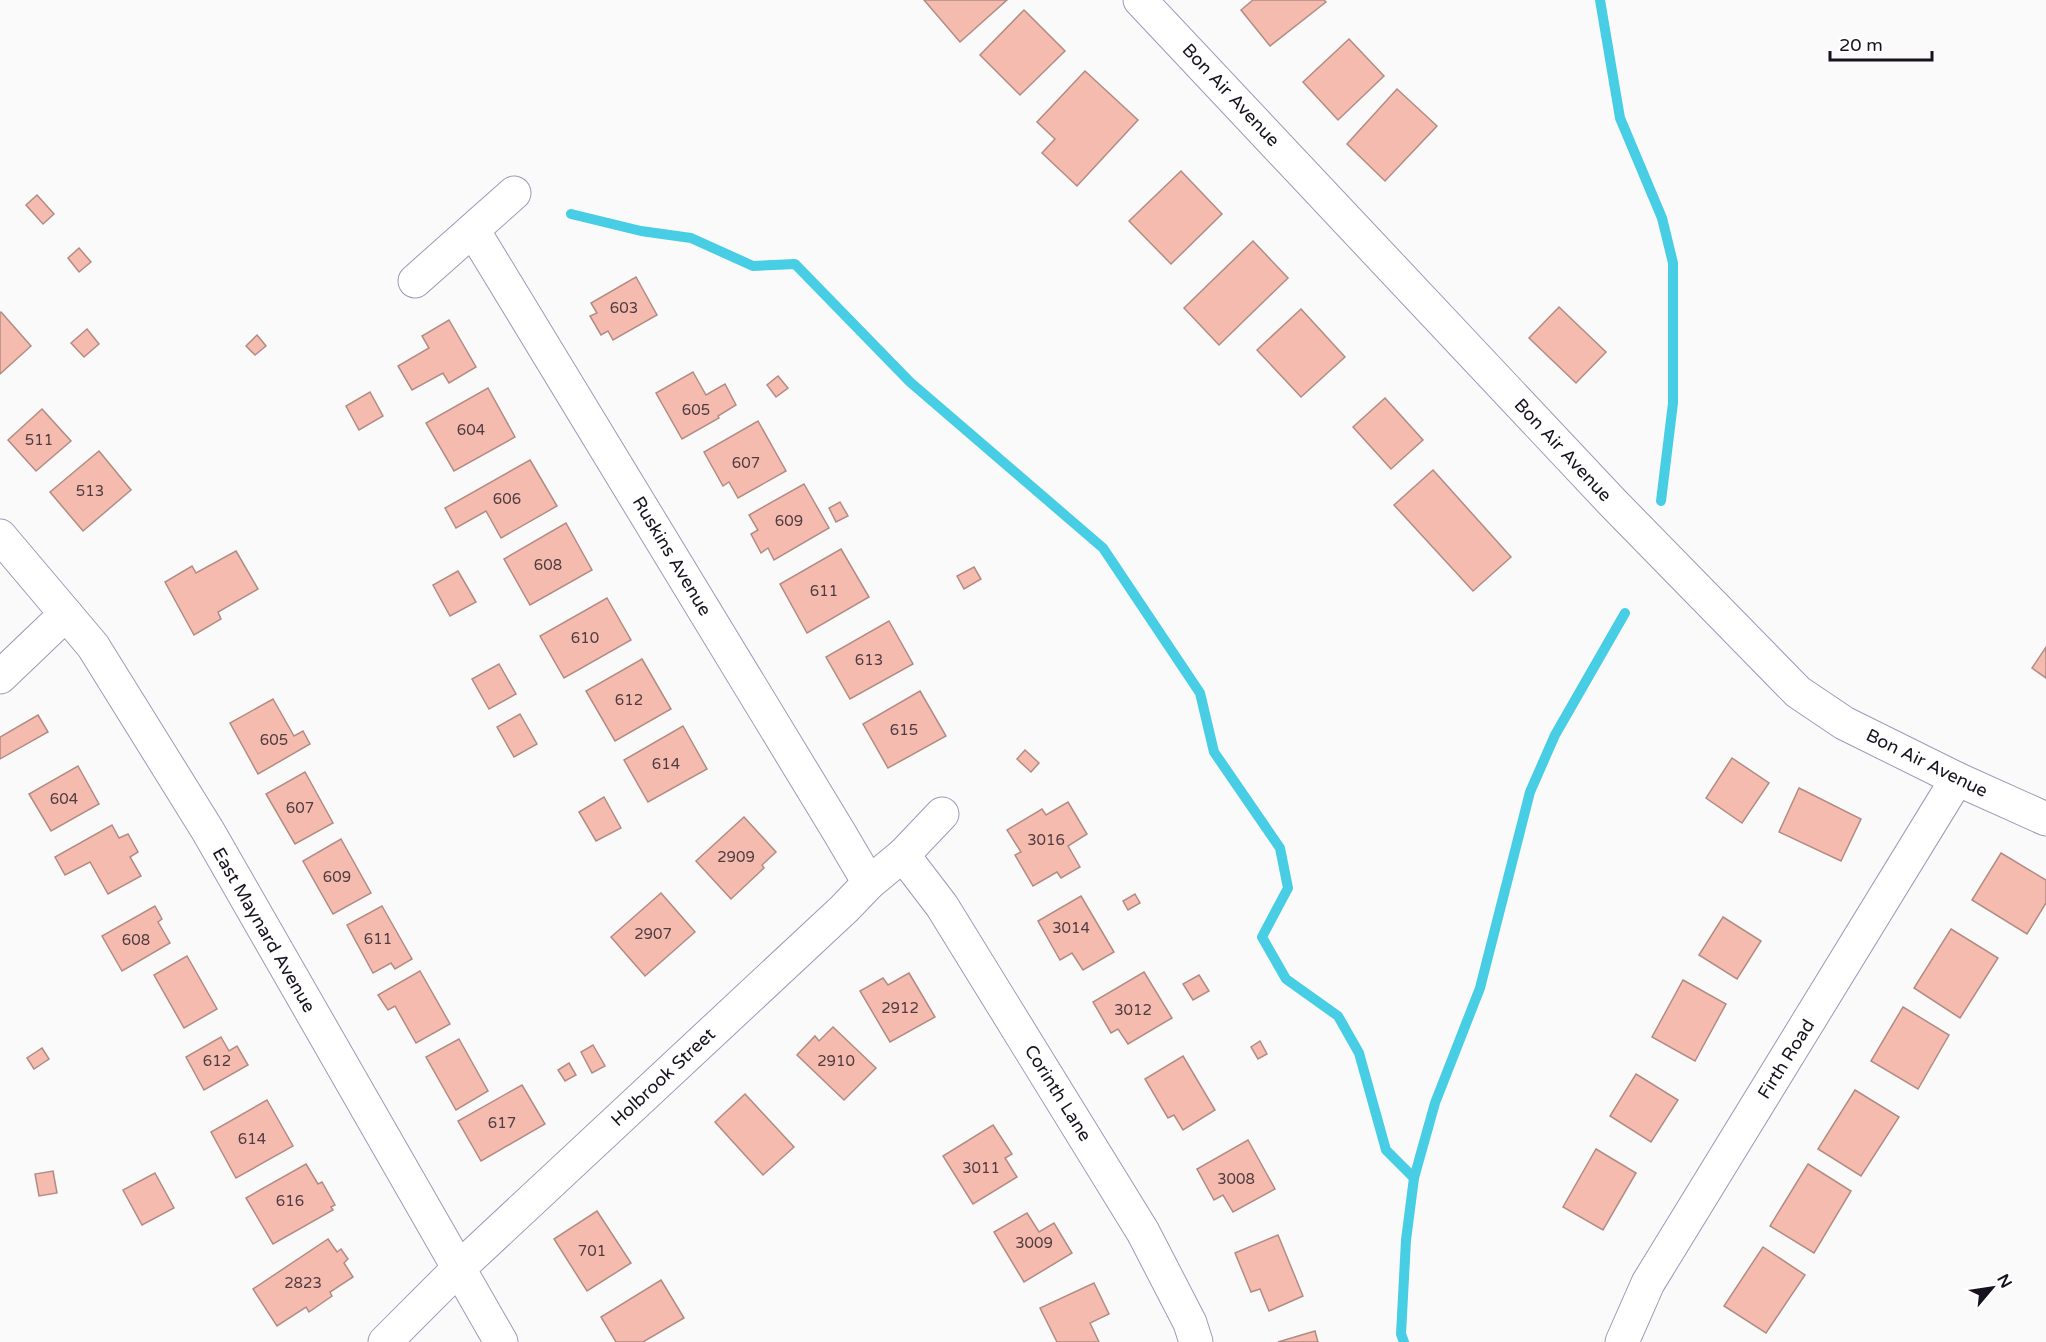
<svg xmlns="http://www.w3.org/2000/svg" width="2046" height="1342" font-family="'Varela Round',sans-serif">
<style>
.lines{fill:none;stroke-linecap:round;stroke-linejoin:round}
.stream{stroke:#48cee4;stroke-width:10}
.building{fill:#f6bbaf;stroke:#b28c84;stroke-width:1.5}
.street-casing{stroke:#a397b7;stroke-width:35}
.street{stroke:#fff;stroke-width:33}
.labels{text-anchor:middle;stroke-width:4.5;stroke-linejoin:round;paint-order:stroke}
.number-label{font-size:15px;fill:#4f3c42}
.street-label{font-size:18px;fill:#17121e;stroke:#fff}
</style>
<rect width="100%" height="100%" fill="#fafafa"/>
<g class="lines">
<g class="stream">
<path d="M 1600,0 L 1620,118 L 1662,218 L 1673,263 L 1673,403 L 1661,501"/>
<path d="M 571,214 L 641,231 L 691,238 L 753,266 L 795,264 L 910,382 L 1103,548 L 1200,693 L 1214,752 L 1280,848 L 1288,888 L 1262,937 L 1286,979 L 1338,1016 L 1359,1053 L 1386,1150 L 1414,1178"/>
<path d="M 1404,1342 L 1401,1334 L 1406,1240 L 1414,1178 L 1435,1103 L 1480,988 L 1530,792 L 1555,735 L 1625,613"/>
</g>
</g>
<g class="building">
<path d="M 924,0 L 1007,0 L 960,42 Z"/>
<path d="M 1253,0 L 1324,0 L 1326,2 L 1270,46 L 1241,10 Z"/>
<path d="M 1024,10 L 1065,51 L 1020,95 L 980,55 Z"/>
<path d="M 1349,39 L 1384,76 L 1338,120 L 1303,82 Z"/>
<path d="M 1085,71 L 1138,120 L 1077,186 L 1042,153 L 1055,139 L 1037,122 Z"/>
<path d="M 1397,89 L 1437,126 L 1385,181 L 1347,144 Z"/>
<path d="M 1181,171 L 1222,214 L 1171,264 L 1129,221 Z"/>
<path d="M 37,195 L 54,214 L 43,224 L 26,205 Z"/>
<path d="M 1253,241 L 1288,278 L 1219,345 L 1184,308 Z"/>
<path d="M 79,248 L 91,262 L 79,272 L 68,258 Z"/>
<path d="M 636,277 L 657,315 L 613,340 L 608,331 L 601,335 L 590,316 L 597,313 L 591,303 Z"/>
<path d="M 1559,307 L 1606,352 L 1576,383 L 1529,338 Z"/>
<path d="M 1301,309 L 1345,357 L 1301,397 L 1257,350 Z"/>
<path d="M 1,312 L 31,346 L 0,374 L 0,313 Z"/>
<path d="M 449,320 L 476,367 L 449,383 L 443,373 L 412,390 L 398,366 L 429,348 L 422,336 Z"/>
<path d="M 87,329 L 99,344 L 84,357 L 71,343 Z"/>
<path d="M 257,335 L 266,346 L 255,355 L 246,346 Z"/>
<path d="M 693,372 L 706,395 L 725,384 L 736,405 L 718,416 L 719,418 L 682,439 L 656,393 Z"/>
<path d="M 778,376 L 788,388 L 776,397 L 767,385 Z"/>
<path d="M 488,388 L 515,437 L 454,471 L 426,423 Z"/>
<path d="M 370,392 L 383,416 L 359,430 L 346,406 Z"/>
<path d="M 1385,398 L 1423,440 L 1391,469 L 1353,427 Z"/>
<path d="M 42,409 L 71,441 L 36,471 L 8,440 Z"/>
<path d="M 758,421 L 786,471 L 738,498 L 729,482 L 723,486 L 704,452 Z"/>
<path d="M 99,451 L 131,490 L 83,531 L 50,492 Z"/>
<path d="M 530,460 L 557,506 L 501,538 L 486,511 L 456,528 L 445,508 Z"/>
<path d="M 1433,470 L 1511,557 L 1473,591 L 1394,505 Z"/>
<path d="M 804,484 L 829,528 L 774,560 L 768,548 L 761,553 L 751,534 L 758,530 L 749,515 Z"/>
<path d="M 840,502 L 848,516 L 836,522 L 829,508 Z"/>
<path d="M 566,523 L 592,570 L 530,605 L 504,559 Z"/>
<path d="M 841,549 L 869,597 L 807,633 L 780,584 Z"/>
<path d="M 236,551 L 258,589 L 218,612 L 221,619 L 194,635 L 165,582 L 192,566 L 196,573 Z"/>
<path d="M 974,567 L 981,579 L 964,589 L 957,576 Z"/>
<path d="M 458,571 L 476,602 L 450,616 L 433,585 Z"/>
<path d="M 607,598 L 631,640 L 564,678 L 540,636 Z"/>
<path d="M 889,621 L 913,664 L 850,699 L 826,657 Z"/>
<path d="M 2046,647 L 2046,678 L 2032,668 Z"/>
<path d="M 642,659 L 671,709 L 615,741 L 586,691 Z"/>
<path d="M 499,664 L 516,694 L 489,709 L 472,679 Z"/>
<path d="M 920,691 L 946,736 L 888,768 L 863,724 Z"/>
<path d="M 273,699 L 294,736 L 303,731 L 310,744 L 258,774 L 230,723 Z"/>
<path d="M 520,714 L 537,744 L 514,757 L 497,727 Z"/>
<path d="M 38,715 L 48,732 L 0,759 L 0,737 Z"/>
<path d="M 683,726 L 707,769 L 648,802 L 624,760 Z"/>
<path d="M 1025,750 L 1039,763 L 1031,772 L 1017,759 Z"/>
<path d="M 1732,758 L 1769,783 L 1742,823 L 1706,798 Z"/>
<path d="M 78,766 L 99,804 L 51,831 L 29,794 Z"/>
<path d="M 305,772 L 333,823 L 295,844 L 266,794 Z"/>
<path d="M 1799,788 L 1861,819 L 1841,861 L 1779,832 Z"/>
<path d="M 604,797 L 621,828 L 596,841 L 579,812 Z"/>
<path d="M 1068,802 L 1087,834 L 1068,846 L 1080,867 L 1061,878 L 1057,872 L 1033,886 L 1015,855 L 1021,852 L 1007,830 L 1042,809 L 1046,815 Z"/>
<path d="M 744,817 L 776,852 L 762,865 L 764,868 L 731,899 L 696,861 Z"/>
<path d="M 112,825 L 119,838 L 128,834 L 138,852 L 130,857 L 141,876 L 108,894 L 90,862 L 65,875 L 55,857 Z"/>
<path d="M 341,839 L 371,893 L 333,914 L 303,861 Z"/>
<path d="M 2001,853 L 2046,880 L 2046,903 L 2027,934 L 1972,900 Z"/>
<path d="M 661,893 L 695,932 L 645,976 L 611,937 Z"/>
<path d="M 1135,894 L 1140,903 L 1128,910 L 1123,901 Z"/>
<path d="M 1081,896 L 1114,952 L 1083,970 L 1072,953 L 1060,960 L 1038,921 Z"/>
<path d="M 155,906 L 162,919 L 158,922 L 170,943 L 122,971 L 102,936 Z"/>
<path d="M 382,906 L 412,959 L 395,969 L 391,963 L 373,973 L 347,925 Z"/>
<path d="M 1723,917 L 1761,941 L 1737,979 L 1699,955 Z"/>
<path d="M 1951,929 L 1998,958 L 1960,1018 L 1914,988 Z"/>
<path d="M 187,956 L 217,1009 L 184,1028 L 154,975 Z"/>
<path d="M 420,971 L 450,1024 L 416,1043 L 395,1006 L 388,1010 L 378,995 Z"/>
<path d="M 1144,972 L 1172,1018 L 1128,1044 L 1118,1029 L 1111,1033 L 1093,1002 Z"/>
<path d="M 909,973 L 935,1017 L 890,1042 L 860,991 L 883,978 L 888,985 Z"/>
<path d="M 1199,975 L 1209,991 L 1193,1000 L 1183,984 Z"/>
<path d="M 1683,980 L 1726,1004 L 1695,1061 L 1652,1037 Z"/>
<path d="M 1903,1007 L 1949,1035 L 1918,1089 L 1871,1061 Z"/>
<path d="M 833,1027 L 876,1068 L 844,1100 L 797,1055 L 815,1036 L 819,1041 Z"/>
<path d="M 221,1037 L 229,1051 L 237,1046 L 248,1065 L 204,1090 L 186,1057 Z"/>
<path d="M 459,1039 L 488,1091 L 456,1110 L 426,1057 Z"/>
<path d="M 1260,1041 L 1267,1054 L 1258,1059 L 1251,1047 Z"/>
<path d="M 593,1045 L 605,1066 L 592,1073 L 581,1052 Z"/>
<path d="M 42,1048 L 49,1059 L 34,1069 L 27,1058 Z"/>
<path d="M 1183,1056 L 1215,1110 L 1183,1130 L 1174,1115 L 1168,1118 L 1145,1079 Z"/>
<path d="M 569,1063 L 576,1075 L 565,1081 L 558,1070 Z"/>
<path d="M 1636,1074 L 1678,1100 L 1651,1142 L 1610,1116 Z"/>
<path d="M 522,1085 L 545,1124 L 481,1161 L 458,1121 Z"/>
<path d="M 1855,1090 L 1899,1117 L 1861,1176 L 1818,1149 Z"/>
<path d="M 745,1094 L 794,1147 L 763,1175 L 715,1122 Z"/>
<path d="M 267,1100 L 293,1146 L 236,1178 L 211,1132 Z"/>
<path d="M 993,1125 L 1012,1154 L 1005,1158 L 1017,1177 L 973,1204 L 943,1156 Z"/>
<path d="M 1248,1140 L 1275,1189 L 1233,1212 L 1223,1195 L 1214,1200 L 1197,1169 Z"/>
<path d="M 1596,1149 L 1636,1173 L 1603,1230 L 1563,1207 Z"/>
<path d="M 306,1164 L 318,1184 L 322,1182 L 335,1205 L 331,1207 L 333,1210 L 273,1244 L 246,1198 Z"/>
<path d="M 1808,1164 L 1851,1191 L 1814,1253 L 1770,1226 Z"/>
<path d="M 53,1171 L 57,1193 L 39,1196 L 35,1174 Z"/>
<path d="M 155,1173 L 174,1208 L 142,1225 L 123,1190 Z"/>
<path d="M 597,1211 L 631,1263 L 587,1291 L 554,1239 Z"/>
<path d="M 1027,1213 L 1039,1232 L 1054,1223 L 1072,1253 L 1024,1282 L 994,1232 Z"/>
<path d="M 1278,1235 L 1303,1296 L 1269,1311 L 1260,1289 L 1251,1292 L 1235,1253 Z"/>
<path d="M 328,1239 L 337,1252 L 341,1249 L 348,1259 L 344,1263 L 353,1277 L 330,1292 L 332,1296 L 309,1312 L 306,1307 L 277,1326 L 253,1289 Z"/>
<path d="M 1763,1247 L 1805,1275 L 1766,1333 L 1724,1306 Z"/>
<path d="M 661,1280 L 684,1318 L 643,1342 L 616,1342 L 601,1317 Z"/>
<path d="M 1094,1283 L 1109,1314 L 1090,1323 L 1099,1342 L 1057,1342 L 1040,1308 Z"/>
<path d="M 1315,1331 L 1318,1342 L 1278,1342 Z"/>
</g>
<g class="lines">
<g class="street-casing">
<g id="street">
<path d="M 1140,0 L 1614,504 L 1798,692 L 1844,723 L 1957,779 L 2046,819"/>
<path d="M 473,230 L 839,832 L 869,883"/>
<path d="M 415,281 L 514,193"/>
<path d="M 0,536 L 93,646 L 208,831 L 501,1342"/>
<path d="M 0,677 L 66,614"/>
<path d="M 903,855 L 942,906 L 1143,1232 L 1190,1323 L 1196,1342"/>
<path d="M 385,1342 L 458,1269 L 844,909 L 869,883 L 903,855 L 942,814"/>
<path d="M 1622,1342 L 1648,1283 L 1957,779"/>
</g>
</g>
<use href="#street" class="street"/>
</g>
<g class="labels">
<g class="number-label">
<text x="624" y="313">603</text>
<text x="696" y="415">605</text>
<text x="471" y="435">604</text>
<text x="39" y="445">511</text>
<text x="746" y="468">607</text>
<text x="90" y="496">513</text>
<text x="507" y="504">606</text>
<text x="789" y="526">609</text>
<text x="548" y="570">608</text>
<text x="824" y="596">611</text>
<text x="585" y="643">610</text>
<text x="869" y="665">613</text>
<text x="629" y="705">612</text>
<text x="904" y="735">615</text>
<text x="274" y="745">605</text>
<text x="666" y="769">614</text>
<text x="64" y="804">604</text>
<text x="300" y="813">607</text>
<text x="1046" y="845">3016</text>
<text x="736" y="862">2909</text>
<text x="337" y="882">609</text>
<text x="1071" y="933">3014</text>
<text x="653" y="939">2907</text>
<text x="378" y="944">611</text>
<text x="136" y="945">608</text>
<text x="900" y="1013">2912</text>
<text x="1133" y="1015">3012</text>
<text x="217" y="1066">612</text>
<text x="836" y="1066">2910</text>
<text x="502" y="1128">617</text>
<text x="252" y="1144">614</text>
<text x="981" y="1173">3011</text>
<text x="1236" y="1184">3008</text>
<text x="290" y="1206">616</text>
<text x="1034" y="1248">3009</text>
<text x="592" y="1256">701</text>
<text x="303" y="1288">2823</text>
</g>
<g class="street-label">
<text transform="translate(1231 95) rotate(47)" y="6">Bon Air Avenue</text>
<text transform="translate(1563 450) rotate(47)" y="6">Bon Air Avenue</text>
<text transform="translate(672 556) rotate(59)" y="6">Ruskins Avenue</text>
<text transform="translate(1927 763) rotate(26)" y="6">Bon Air Avenue</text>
<text transform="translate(264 930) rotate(60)" y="6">East Maynard Avenue</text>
<text transform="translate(1786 1059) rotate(-58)" y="6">Firth Road</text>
<text transform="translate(663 1077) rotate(-43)" y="6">Holbrook Street</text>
<text transform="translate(1058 1093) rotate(58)" y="6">Corinth Lane</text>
</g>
</g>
<g transform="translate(1992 1288) rotate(61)" stroke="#ffffff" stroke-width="4.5" paint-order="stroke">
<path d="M0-4.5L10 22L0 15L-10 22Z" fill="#17121e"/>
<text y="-9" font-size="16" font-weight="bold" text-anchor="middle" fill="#17121e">N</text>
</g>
<path d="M1830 51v9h102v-9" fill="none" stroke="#17121e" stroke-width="3"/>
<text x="1839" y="51" font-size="18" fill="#17121e" stroke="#ffffff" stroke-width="4.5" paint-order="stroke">20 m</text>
</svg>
